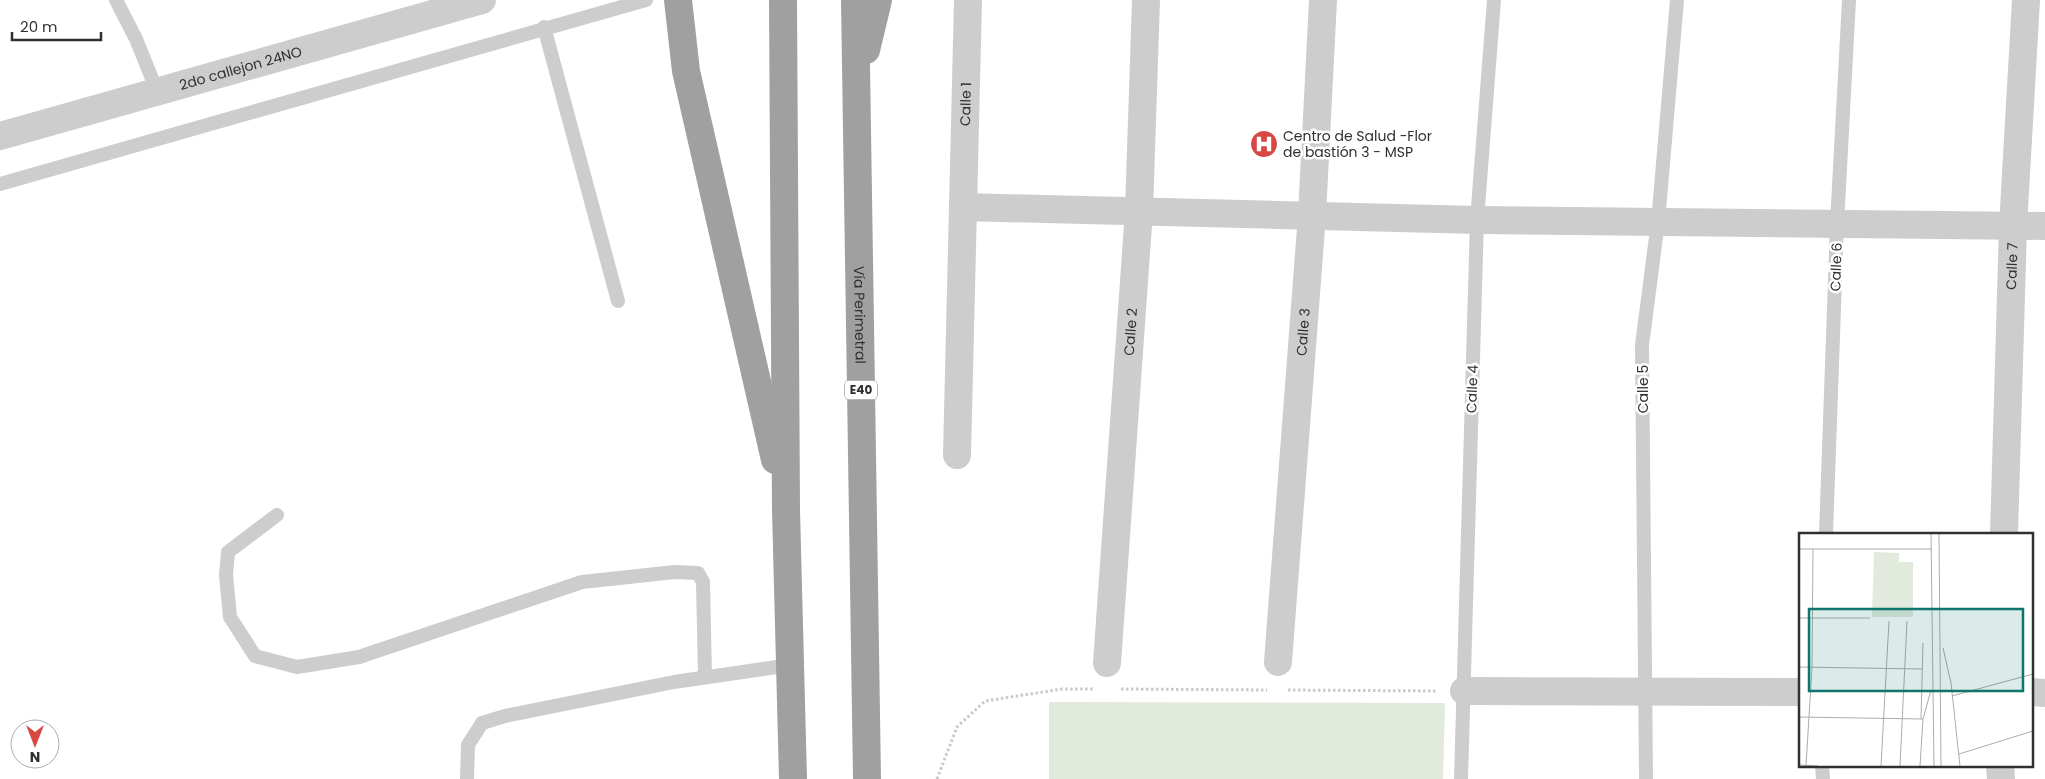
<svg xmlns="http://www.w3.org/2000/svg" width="2045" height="779" font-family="Poppins,sans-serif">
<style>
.green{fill:#e2e9dd}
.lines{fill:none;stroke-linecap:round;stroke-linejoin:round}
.path{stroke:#cacaca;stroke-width:3;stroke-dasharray:2.5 2.5;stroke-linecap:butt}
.service{stroke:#cdcdcd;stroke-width:14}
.minor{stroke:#cdcdcd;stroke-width:28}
.trunk{stroke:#a0a0a0;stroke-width:28}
.labels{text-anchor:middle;stroke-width:5;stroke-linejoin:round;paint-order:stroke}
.shield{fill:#fff;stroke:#6e6e6e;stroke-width:1}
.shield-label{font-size:12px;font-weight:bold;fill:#303030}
.street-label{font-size:14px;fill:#303030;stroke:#fff}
.poi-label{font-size:14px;fill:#303030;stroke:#fff;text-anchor:start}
.inset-road{fill:none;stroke:#acacac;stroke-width:1}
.view{fill:#0f766e;fill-opacity:0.15;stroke:#0f766e;stroke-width:2.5}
.inset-edge{fill:none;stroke:#303030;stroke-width:2.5}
</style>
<rect width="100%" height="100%" fill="#fff"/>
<path class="green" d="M 1049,702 L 1445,703 L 1443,779 L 1049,779 Z"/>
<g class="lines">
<g class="path">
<path d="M 1121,689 L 1267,690"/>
<path d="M 1288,690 L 1437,691"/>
<path d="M 937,779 L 957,727 L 985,701 L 1062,689 L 1094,689"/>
</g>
<g class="service">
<path d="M 116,0 L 136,39 L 157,91"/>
<path d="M 544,27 L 618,301"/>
<path d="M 0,184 L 646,0"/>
<path d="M 277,515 L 228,552 L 226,575 L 230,617 L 255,656 L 297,667 L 359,657 L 582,582 L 675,572 L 698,573 L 703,582 L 705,677"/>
<path d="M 1826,534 L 1837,224 L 1849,0"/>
<path d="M 1822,765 L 1823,779"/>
<path d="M 467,779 L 468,745 L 482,723 L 505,716 L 674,682 L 790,665"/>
<path d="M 1461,779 L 1477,220 L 1494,0"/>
<path d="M 1646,779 L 1642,345 L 1658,222 L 1677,0"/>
</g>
<g class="minor">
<path id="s1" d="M 0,136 L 482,0"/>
<path d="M 963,207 L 1477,220 L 2045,226"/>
<path id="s2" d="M 957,455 L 968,0"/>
<path id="s3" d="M 2004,534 L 2013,226 L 2026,0"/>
<path id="s4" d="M 1278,662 L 1312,215 L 1323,0"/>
<path id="s5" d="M 1107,663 L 1139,211 L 1146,0"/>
<path d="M 1464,691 L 1800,692"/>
<path d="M 2031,692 L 2045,693"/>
<path d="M 2000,765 L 2001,779"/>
</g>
<g class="trunk">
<path d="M 678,0 L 686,71 L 775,460"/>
<path d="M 783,0 L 786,510 L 793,779"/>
<path id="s6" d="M 855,0 L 867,779"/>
<path d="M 866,50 L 878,0"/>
</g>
</g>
<defs>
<g id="hospital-disc" transform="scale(1.4375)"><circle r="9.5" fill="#d84842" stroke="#fff"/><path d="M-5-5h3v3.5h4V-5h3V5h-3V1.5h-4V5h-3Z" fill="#fff"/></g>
</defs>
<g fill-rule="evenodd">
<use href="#hospital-disc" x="1264" y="144"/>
</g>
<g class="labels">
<rect class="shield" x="845" y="380.5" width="32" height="19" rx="4"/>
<g class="shield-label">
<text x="861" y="394">E40</text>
</g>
<g class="street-label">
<text dy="5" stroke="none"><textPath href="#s1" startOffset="250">2do callejon 24NO</textPath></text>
<text dy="5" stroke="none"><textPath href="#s2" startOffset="351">Calle 1</textPath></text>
<text transform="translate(1836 267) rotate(-88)" y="5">Calle 6</text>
<text dy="5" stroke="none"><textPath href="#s3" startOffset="268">Calle 7</textPath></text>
<text dy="5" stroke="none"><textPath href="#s6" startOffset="315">Vía Perimetral</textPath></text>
<text dy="5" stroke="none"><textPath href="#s4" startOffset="331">Calle 3</textPath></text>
<text dy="5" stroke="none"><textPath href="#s5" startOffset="332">Calle 2</textPath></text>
<text transform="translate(1472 389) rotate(-88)" y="5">Calle 4</text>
<text transform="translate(1643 389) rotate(-90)" y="5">Calle 5</text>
</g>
<g class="poi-label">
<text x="1283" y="141">Centro de Salud -Flor<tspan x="1283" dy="16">de bastión 3 - MSP</tspan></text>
</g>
</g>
<g transform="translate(1799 533)">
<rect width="234" height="234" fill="#fff"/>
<path d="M 75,19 L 100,20 L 100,29 L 114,29 L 114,84 L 73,84 Z" fill="#e2e9dd"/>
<path class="inset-road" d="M 132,1 L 135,233M 140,1 L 142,233M 0,16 L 133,16M 0,85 L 71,85M 144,115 L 152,150 L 161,233M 0,134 L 123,136M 153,163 L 234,141M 0,184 L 124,186M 122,186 L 124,110M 160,221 L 234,198M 0,232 L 19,233M 7,233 L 13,134 L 14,16M 82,233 L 90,88M 101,233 L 108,88M 121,233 L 124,186 L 132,157"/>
<path class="view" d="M 10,76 L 224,76 L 224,158 L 10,158 Z"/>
<rect width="234" height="234" class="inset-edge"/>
</g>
<g transform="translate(35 744) rotate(180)"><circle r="24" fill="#ffffff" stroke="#acacac"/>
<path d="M0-4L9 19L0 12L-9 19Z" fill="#d84842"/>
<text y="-8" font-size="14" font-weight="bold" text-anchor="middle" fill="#303030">N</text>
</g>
<path d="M12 32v8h89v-8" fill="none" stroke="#303030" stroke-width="2.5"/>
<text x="20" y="32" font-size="15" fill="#303030" stroke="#ffffff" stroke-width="4" paint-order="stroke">20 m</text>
</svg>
